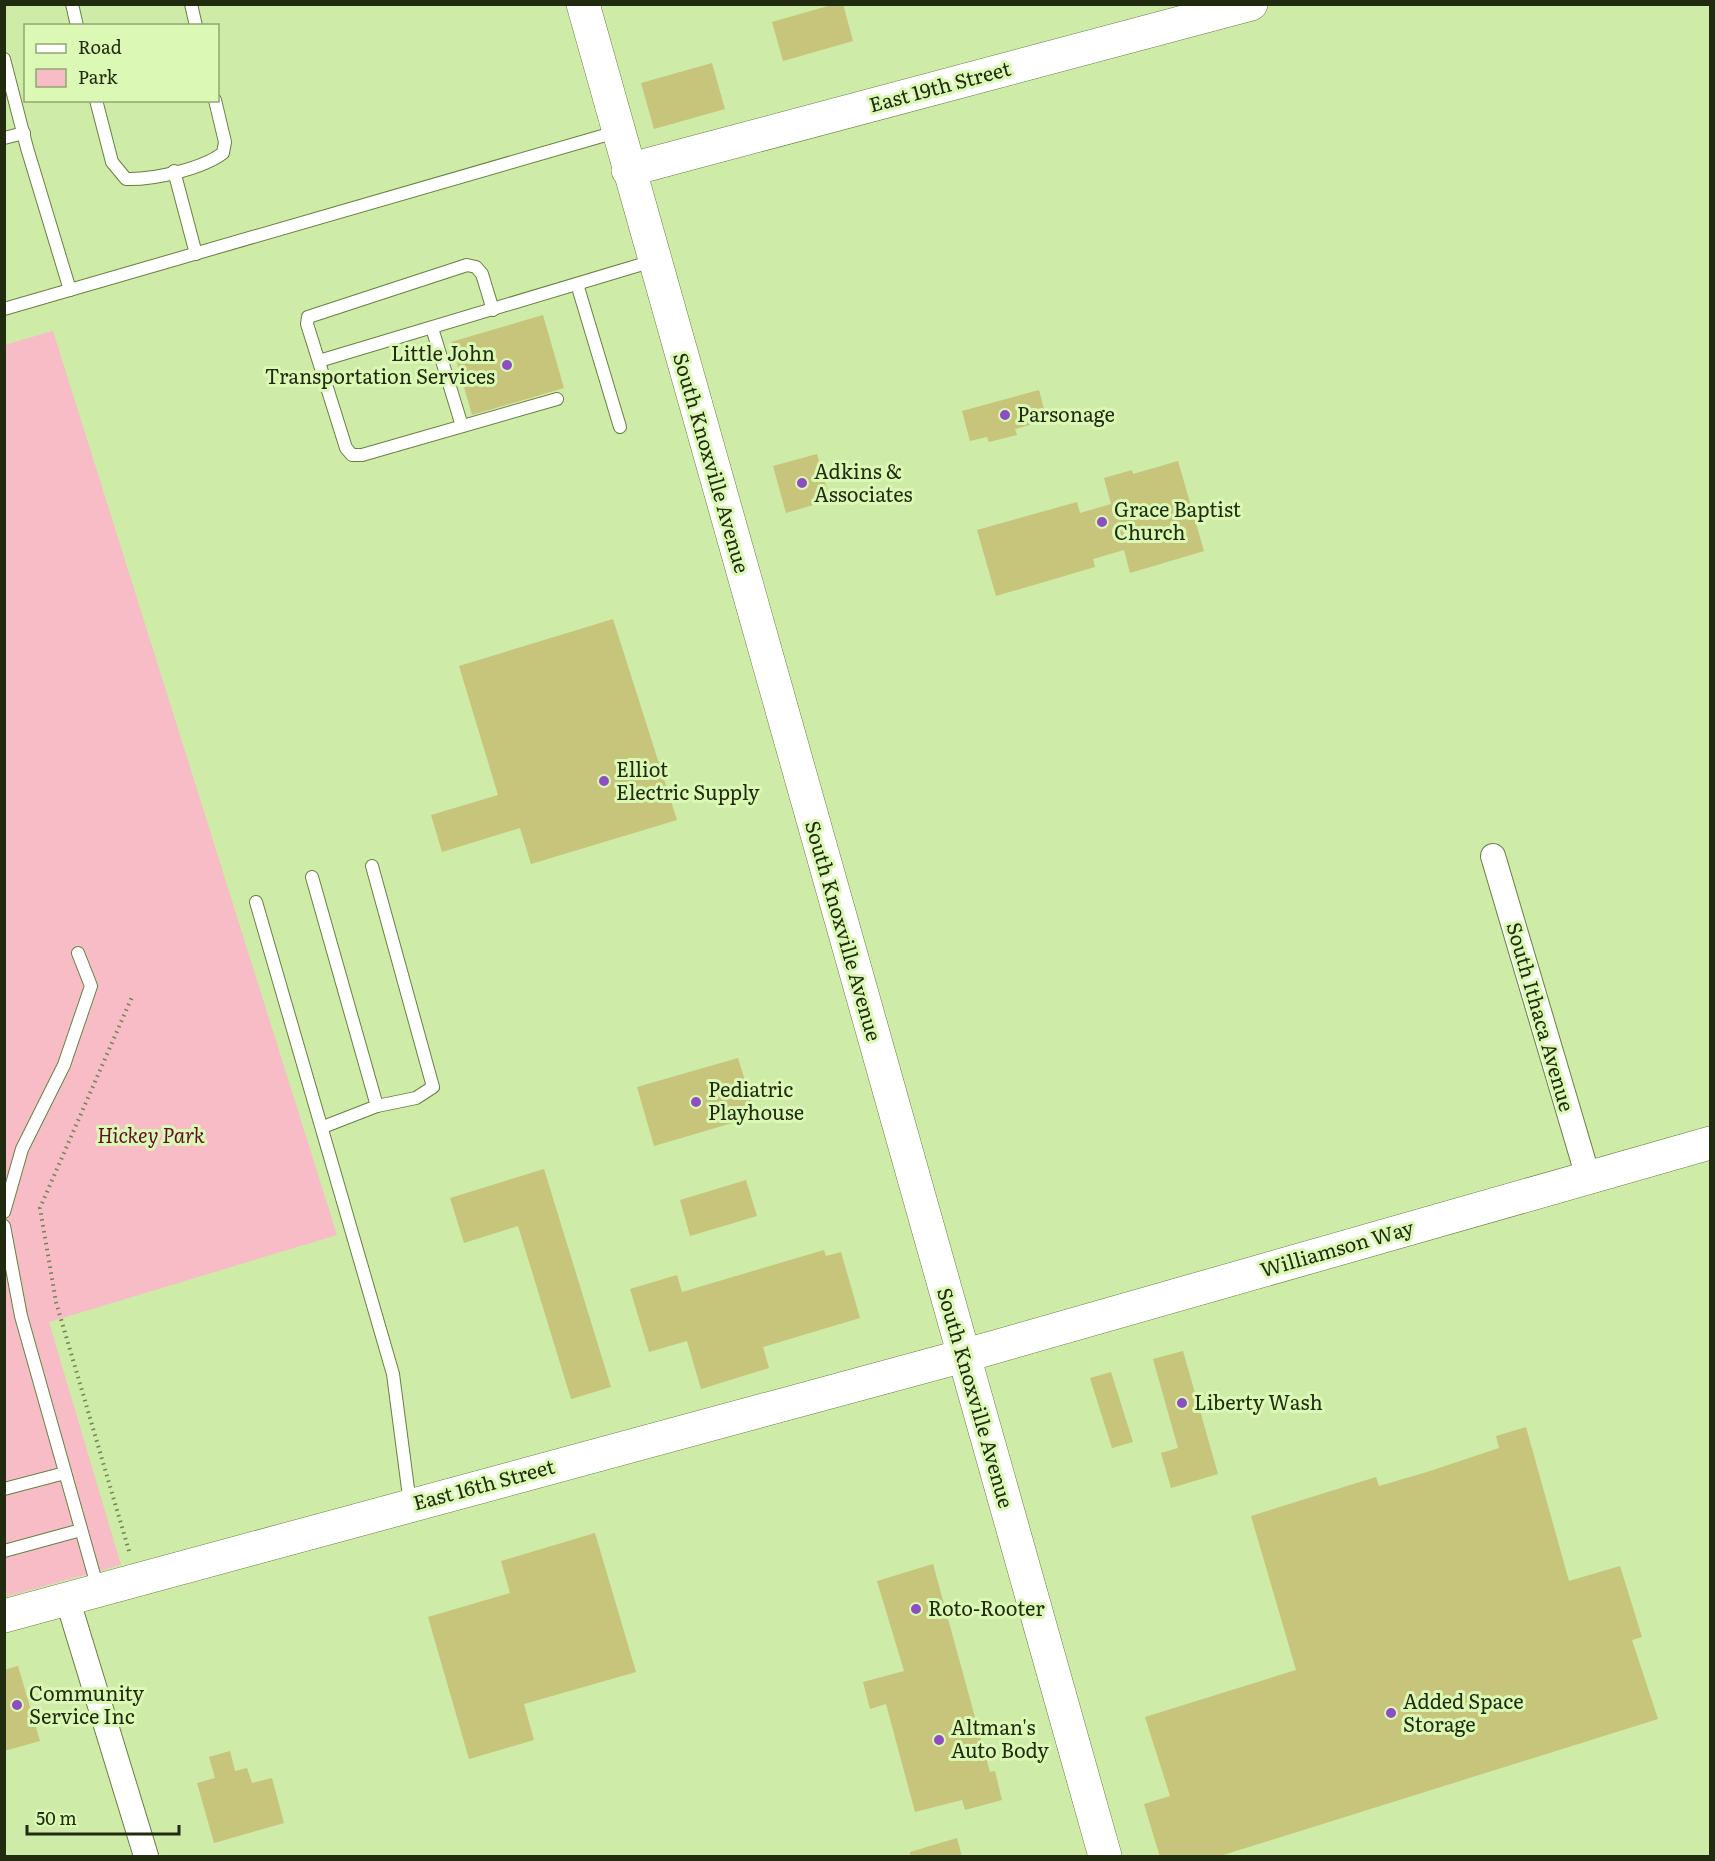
<svg xmlns="http://www.w3.org/2000/svg" width="1715" height="1861" font-family="Literata,serif">
<style>
.green{fill:#f7bcc6}
.building{fill:#c7c47b}
.lines{fill:none;stroke-linecap:round;stroke-linejoin:round}
.lane-casing{stroke:#688141;stroke-width:14}
.street-casing{stroke:#688141;stroke-width:26}
.secondary-casing{stroke:#688141;stroke-width:34}
.path{stroke:#718456;stroke-width:4;stroke-dasharray:1.5 4.5;stroke-linecap:butt}
.lane{stroke:#fff;stroke-width:12}
.street{stroke:#fff;stroke-width:24}
.secondary{stroke:#fff;stroke-width:33}
.poi-dot{fill:#8e4ec3;stroke:#dbf9b4;stroke-width:2}
.labels{text-anchor:middle;stroke-width:6;stroke-linejoin:round;paint-order:stroke}
.street-label{font-size:20px;fill:#212b10;stroke:#dbf9b4}
.poi-label{font-size:20px;fill:#212b10;stroke:#dbf9b4;text-anchor:start}
.park-label{font-size:20px;font-style:italic;fill:#620e2b;stroke:#dbf9b4}
</style>
<rect width="100%" height="100%" fill="#ceeba7"/>
<path class="green" d="M 53,331 L 337,1235 L 49,1322 L 121,1565 L 5,1597 L 4,345 Z"/>
<g class="building">
<path d="M 835,4 L 843,4 L 853,41 L 783,61 L 772,22 Z"/>
<path d="M 712,63 L 725,109 L 654,129 L 641,83 Z"/>
<path d="M 543,315 L 564,388 L 472,415 L 451,342 Z"/>
<path d="M 1039,390 L 1047,420 L 1015,429 L 1017,435 L 989,442 L 987,437 L 970,441 L 962,411 Z"/>
<path d="M 817,454 L 830,500 L 786,513 L 773,466 Z"/>
<path d="M 1178,461 L 1204,551 L 1130,573 L 1124,550 L 1093,559 L 1095,567 L 996,596 L 977,530 L 1077,502 L 1080,513 L 1111,504 L 1104,478 L 1132,470 L 1133,474 Z"/>
<path d="M 613,619 L 677,820 L 531,864 L 520,828 L 442,852 L 431,815 L 498,795 L 459,666 Z"/>
<path d="M 738,1058 L 756,1116 L 654,1146 L 637,1087 Z"/>
<path d="M 544,1169 L 611,1387 L 571,1399 L 518,1226 L 464,1243 L 450,1198 Z"/>
<path d="M 746,1180 L 757,1216 L 690,1236 L 680,1200 Z"/>
<path d="M 824,1250 L 826,1256 L 841,1252 L 860,1318 L 763,1347 L 769,1368 L 701,1389 L 687,1341 L 649,1352 L 630,1289 L 677,1275 L 682,1292 Z"/>
<path d="M 1183,1351 L 1218,1474 L 1171,1488 L 1161,1453 L 1178,1448 L 1153,1359 Z"/>
<path d="M 1111,1372 L 1133,1442 L 1112,1448 L 1090,1378 Z"/>
<path d="M 1526,1427 L 1569,1581 L 1620,1566 L 1642,1637 L 1632,1640 L 1658,1719 L 1217,1857 L 1160,1857 L 1144,1804 L 1170,1796 L 1145,1717 L 1296,1670 L 1251,1516 L 1376,1477 L 1379,1486 L 1427,1472 L 1499,1448 L 1496,1436 Z"/>
<path d="M 595,1533 L 636,1672 L 524,1704 L 534,1740 L 469,1759 L 428,1617 L 510,1593 L 501,1561 Z"/>
<path d="M 933,1564 L 990,1772 L 995,1771 L 1002,1800 L 965,1810 L 962,1800 L 915,1812 L 886,1704 L 870,1709 L 863,1682 L 904,1671 L 877,1581 Z"/>
<path d="M 18,1666 L 40,1741 L 4,1751 L 4,1670 Z"/>
<path d="M 230,1751 L 235,1771 L 247,1768 L 252,1783 L 272,1778 L 284,1823 L 214,1843 L 197,1783 L 215,1778 L 209,1757 Z"/>
<path d="M 957,1838 L 962,1857 L 910,1857 L 910,1852 Z"/>
</g>
<g class="lines">
<g class="lane-casing">
<g id="lane">
<path d="M 72,4 L 77,26"/>
<path d="M 191,4 L 196,26"/>
<path d="M 4,59 L 27,148 L 70,290"/>
<path d="M 96,100 L 112,162 L 126,179 C 153,180 202,169 223,153 L 225,142 L 215,100"/>
<path d="M 4,138 L 24,133"/>
<path d="M 174,171 L 196,254"/>
<path d="M 577,284 L 620,427"/>
<path d="M 4,309 L 616,132"/>
<path d="M 493,310 L 482,274 L 476,267 L 467,265 L 308,317 L 307,324 L 346,448 L 352,455 L 362,455 L 557,399"/>
<path d="M 432,328 L 462,426"/>
<path d="M 319,361 L 653,261"/>
<path d="M 312,877 L 377,1106"/>
<path d="M 256,902 L 393,1374 L 410,1504"/>
<path d="M 323,1127 L 377,1106 L 416,1098 L 433,1087 L 372,866"/>
<path d="M 4,1212 L 22,1149 L 64,1065 L 91,986 L 78,953"/>
<path d="M 4,1226 L 21,1316 L 98,1589"/>
<path d="M 4,1489 L 65,1473"/>
<path d="M 4,1551 L 81,1530"/>
</g>
</g>
<g class="street-casing">
<g id="street">
<path d="M 1493,856 L 1588,1177"/>
<path d="M 67,1598 L 146,1856"/>
</g>
</g>
<g class="secondary-casing">
<g id="secondary">
<path d="M 583,4 L 1105,1856"/>
<path d="M 628,170 L 1251,4"/>
<path d="M 4,1616 L 963,1356 L 1710,1143"/>
</g>
</g>
<path class="path" d="M 129,1551 L 56,1302 L 40,1208 L 132,997"/>
<use href="#lane" class="lane"/>
<use href="#street" class="street"/>
<use href="#secondary" class="secondary"/>
</g>
<g class="poi-dot">
<circle cx="507" cy="365" r="6"/>
<circle cx="1005" cy="415" r="6"/>
<circle cx="802" cy="483" r="6"/>
<circle cx="1102" cy="522" r="6"/>
<circle cx="604" cy="781" r="6"/>
<circle cx="696" cy="1102" r="6"/>
<circle cx="1182" cy="1403" r="6"/>
<circle cx="916" cy="1609" r="6"/>
<circle cx="17" cy="1705" r="6"/>
<circle cx="1391" cy="1713" r="6"/>
<circle cx="939" cy="1740" r="6"/>
</g>
<g class="labels">
<g class="street-label">
<text transform="translate(940 87) rotate(-15)" y="7">East 19th Street</text>
<text transform="translate(711 463) rotate(74)" y="7">South Knoxville Avenue</text>
<text transform="translate(843 931) rotate(74)" y="7">South Knoxville Avenue</text>
<text transform="translate(1540 1017) rotate(74)" y="7">South Ithaca Avenue</text>
<text transform="translate(1337 1249) rotate(-16)" y="7">Williamson Way</text>
<text transform="translate(975 1398) rotate(74)" y="7">South Knoxville Avenue</text>
<text transform="translate(484 1485) rotate(-15)" y="7">East 16th Street</text>
</g>
<g class="poi-label">
<text x="495" y="361" text-anchor="end">Little John<tspan x="495" dy="23">Transportation Services</tspan></text>
<text x="1017" y="422">Parsonage</text>
<text x="814" y="479">Adkins &amp;<tspan x="814" dy="23">Associates</tspan></text>
<text x="1114" y="517">Grace Baptist<tspan x="1114" dy="23">Church</tspan></text>
<text x="616" y="777">Elliot<tspan x="616" dy="23">Electric Supply</tspan></text>
<text x="708" y="1097">Pediatric<tspan x="708" dy="23">Playhouse</tspan></text>
<text x="1194" y="1410">Liberty Wash</text>
<text x="928" y="1616">Roto-Rooter</text>
<text x="29" y="1701">Community<tspan x="29" dy="23">Service Inc</tspan></text>
<text x="1403" y="1709">Added Space<tspan x="1403" dy="23">Storage</tspan></text>
<text x="951" y="1735">Altman's<tspan x="951" dy="23">Auto Body</tspan></text>
</g>
<g class="park-label">
<text x="151" y="1143">Hickey Park</text>
</g>
</g>
<rect width="1715" height="1861" fill="none" stroke="#212b10" stroke-width="12"/>
<rect x="24" y="24" width="195" height="78" fill="#dbf9b4" stroke="#91a772" stroke-width="1.5"/>
<rect x="36" y="44" width="30" height="9" fill="#ffffff" stroke="#91a772" stroke-width="1.5"/>
<text x="78" y="54" font-size="18" fill="#212b10">Road</text>
<rect x="36" y="69" width="30" height="18" fill="#f7bcc6" stroke="#91a772" stroke-width="1.5"/>
<text x="78" y="84" font-size="18" fill="#212b10">Park</text>
<path d="M27 1825v9h152v-9" fill="none" stroke="#212b10" stroke-width="3"/>
<text x="36" y="1825" font-size="18" fill="#212b10" stroke="#dbf9b4" stroke-width="4.5" paint-order="stroke">50 m</text>
</svg>
